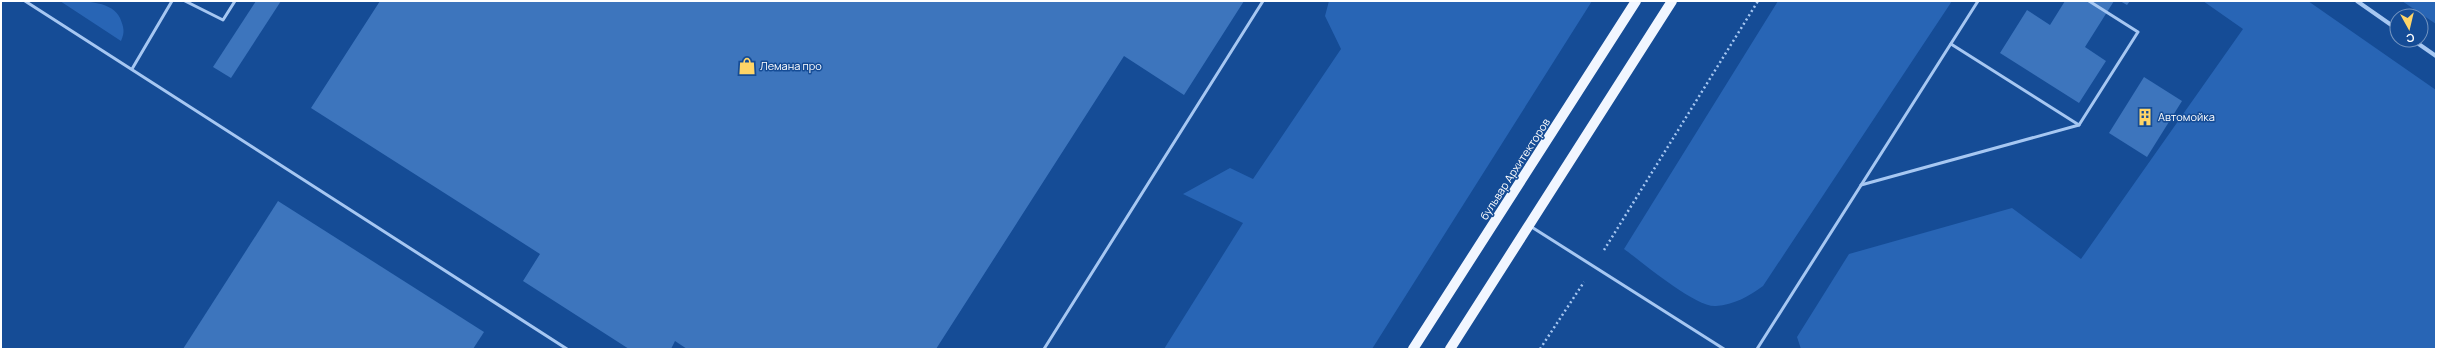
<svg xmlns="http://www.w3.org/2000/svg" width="2437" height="350" font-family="Manrope,sans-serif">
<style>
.green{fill:#2865b5}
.building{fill:#3d75bd}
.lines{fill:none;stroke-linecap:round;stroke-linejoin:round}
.path{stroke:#a6c7f2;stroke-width:2.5;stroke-dasharray:2 3;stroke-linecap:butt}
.lane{stroke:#a6c7f2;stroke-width:3}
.street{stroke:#a6c7f2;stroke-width:4}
.primary{stroke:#f1f6ff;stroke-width:10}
.labels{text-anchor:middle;stroke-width:3;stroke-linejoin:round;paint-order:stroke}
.poi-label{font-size:11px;fill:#fff;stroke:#154c96;text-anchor:start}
.street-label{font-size:11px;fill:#fff;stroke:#154c96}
</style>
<rect width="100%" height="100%" fill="#154c96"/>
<g class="green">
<path d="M 60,1 C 81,1 112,0 120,18 C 124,28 125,32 121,41 Z"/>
<path d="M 1329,1 L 1592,1 L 1372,349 L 1164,349 L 1243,223 L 1183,194 L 1230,168 L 1253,179 L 1341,49 L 1325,16 Z"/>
<path d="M 1778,1 L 1952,1 L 1763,286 C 1749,296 1734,305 1716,306 C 1696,308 1642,262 1624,249 Z"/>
<path d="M 2203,1 L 2308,1 L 2436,90 L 2436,349 L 1801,349 L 1797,337 L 1849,254 L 2012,208 L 2081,259 L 2243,29 Z"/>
<path d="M 2402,1 L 2436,1 L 2436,24 Z"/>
</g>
<g class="building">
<path d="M 256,1 L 281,1 L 231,78 L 213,67 Z"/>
<path d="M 380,1 L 1244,1 L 1184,95 L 1124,56 L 936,349 L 687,349 L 675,341 L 671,349 L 629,349 L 523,281 L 540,254 L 311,108 Z"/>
<path d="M 2065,1 L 2114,1 L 2085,47 L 2106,61 L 2079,103 L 2000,53 L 2027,10 L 2050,25 Z"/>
<path d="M 2120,1 L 2130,1 L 2127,5 Z"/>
<path d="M 2144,77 L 2182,101 L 2147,157 L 2109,133 Z"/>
<path d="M 278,201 L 484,332 L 473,349 L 183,349 Z"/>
</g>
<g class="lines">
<g class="path">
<path d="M 1604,250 L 1758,1"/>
<path d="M 1540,349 L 1584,282"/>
</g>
<g class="lane">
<path d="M 25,1 L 567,349"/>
<path d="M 185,1 L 223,20 L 235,1"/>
<path d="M 1951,44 L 2079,125 L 2138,32 L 2089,1"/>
<path d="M 132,69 L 172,1"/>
<path d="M 1861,185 L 2079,125"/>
<path d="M 1530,226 L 1724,349"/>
<path d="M 1044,349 L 1263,1"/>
<path d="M 1757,349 L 1978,1"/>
</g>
<g class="street">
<path d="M 2357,1 L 2397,29"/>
<path d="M 2413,40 L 2436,56"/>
</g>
<g class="primary">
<path d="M 1413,349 L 1636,1"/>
<path d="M 1450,349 L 1672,1"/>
</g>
</g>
<defs>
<g id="shop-bare" transform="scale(1.38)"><path d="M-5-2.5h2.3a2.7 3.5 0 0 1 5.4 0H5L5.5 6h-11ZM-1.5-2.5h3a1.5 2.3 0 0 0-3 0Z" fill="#ffd567" stroke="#154c96" stroke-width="2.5" paint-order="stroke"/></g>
<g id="building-bare" transform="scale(1.38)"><path d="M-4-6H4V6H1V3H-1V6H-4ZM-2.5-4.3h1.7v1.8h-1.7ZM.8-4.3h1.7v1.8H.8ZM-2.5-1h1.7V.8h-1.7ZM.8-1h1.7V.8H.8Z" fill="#ffd567" stroke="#154c96" stroke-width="2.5" paint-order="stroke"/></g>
</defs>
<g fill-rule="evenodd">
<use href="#shop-bare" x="747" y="66"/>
<use href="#building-bare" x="2145" y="117"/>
</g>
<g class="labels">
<g class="poi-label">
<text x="760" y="70">Лемана про</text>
<text x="2158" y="121">Автомойка</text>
</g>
<g class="street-label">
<text transform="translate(1515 169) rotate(-57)" y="4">бульвар Архитекторов</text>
</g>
</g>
<rect width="2437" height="350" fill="none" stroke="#ffffff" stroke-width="4"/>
<g transform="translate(2409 28) rotate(172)"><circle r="19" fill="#154c96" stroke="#7394c0"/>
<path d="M0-3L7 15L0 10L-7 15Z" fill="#ffd567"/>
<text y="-6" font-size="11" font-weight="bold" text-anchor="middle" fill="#ffffff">С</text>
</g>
</svg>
